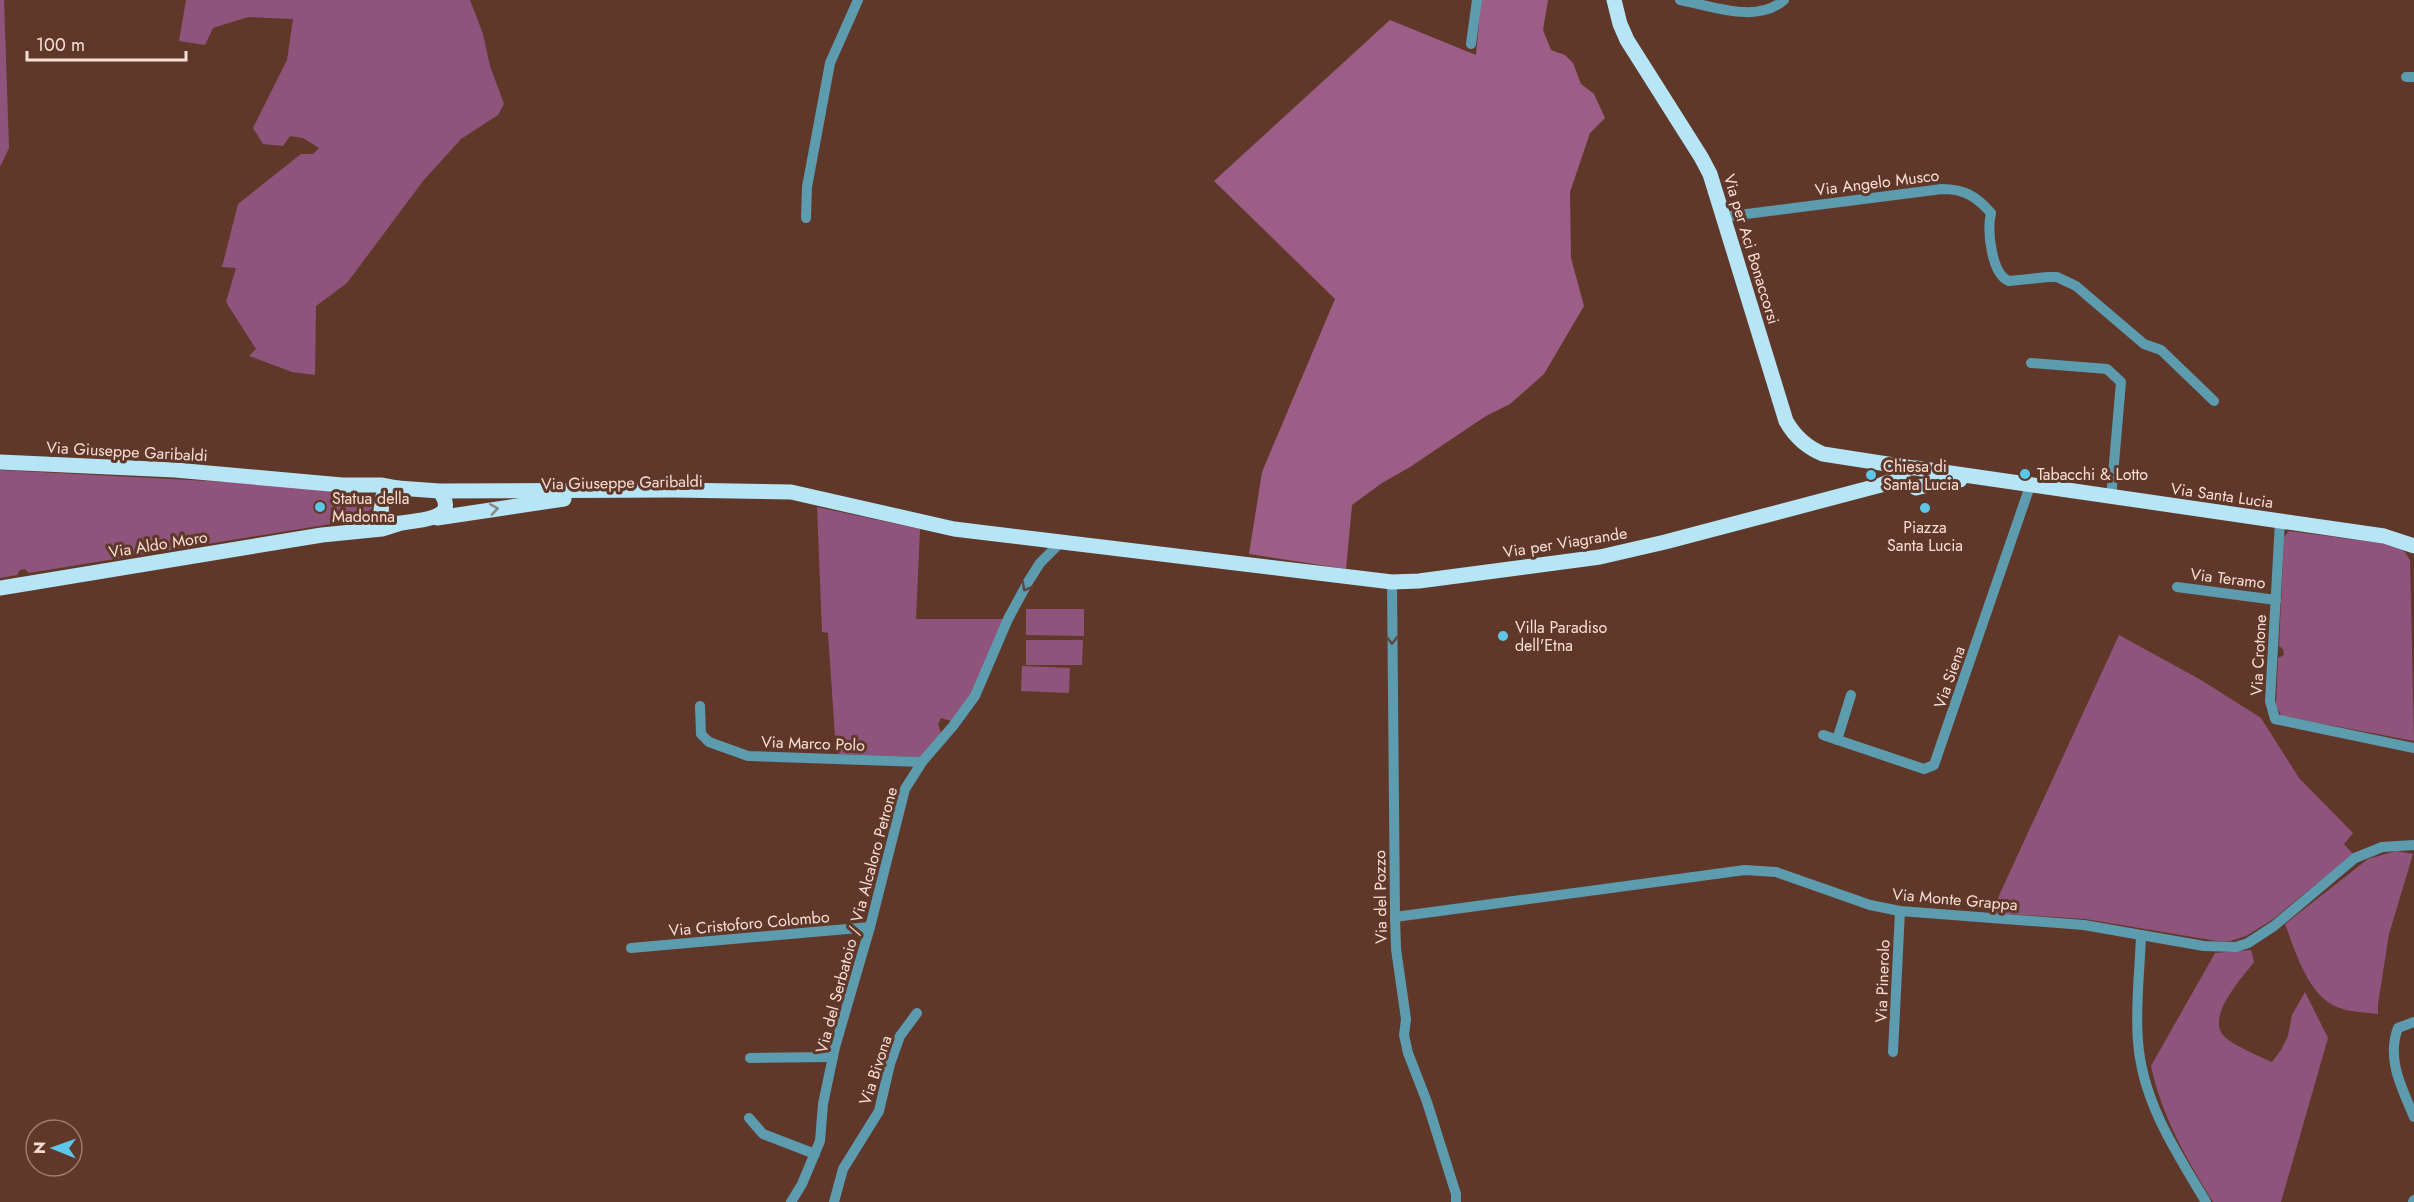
<svg xmlns="http://www.w3.org/2000/svg" width="2414" height="1202" font-family="Jost,sans-serif">
<style>
.green{fill:#8f547b}
.forest{fill:#9c5e87}
.lines{fill:none;stroke-linecap:round;stroke-linejoin:round}
.minor{stroke:#5d9baf;stroke-width:10}
.major{stroke:#b6e6f6;stroke-width:15}
.oneway{stroke:#878686}
.oneway2{stroke:#60473e}
.poi-dot{fill:#5cc7e7;stroke:#60382a;stroke-width:2}
.labels{text-anchor:middle;stroke-width:6;stroke-linejoin:round;paint-order:stroke}
.street-label{font-size:16px;fill:#f8dfd6;stroke:#60382a}
.poi-label{font-size:16px;fill:#f8dfd6;stroke:#60382a;text-anchor:start}
</style>
<rect width="100%" height="100%" fill="#60382a"/>
<g class="green">
<path d="M 0,0 L 4,0 L 9,148 L 0,167 Z"/>
<path d="M 186,0 L 470,0 L 483,34 L 490,66 L 504,104 L 498,115 L 461,139 L 423,181 L 347,283 L 316,306 L 315,375 L 292,372 L 249,356 L 256,349 L 226,302 L 236,268 L 222,267 L 238,204 L 301,154 L 313,154 L 319,148 L 303,138 L 290,136 L 283,146 L 263,144 L 253,128 L 287,60 L 293,19 L 248,17 L 213,28 L 205,45 L 179,41 Z"/>
<path d="M 0,470 L 282,485 L 367,496 L 372,501 L 373,507 L 361,519 L 35,572 L 29,573 L 25,569 L 20,570 L 17,575 L 0,578 Z"/>
<path d="M 817,507 L 920,529 L 916,619 L 1004,619 L 973,694 L 951,721 L 941,718 L 938,724 L 941,733 L 921,757 L 839,754 L 836,751 L 828,633 L 822,632 Z"/>
<path d="M 2289,531 L 2396,545 L 2405,552 L 2410,560 L 2414,741 L 2282,716 L 2276,707 L 2278,658 L 2284,655 L 2283,649 L 2279,646 L 2284,537 Z"/>
<path d="M 1026,609 L 1084,609 L 1084,636 L 1026,635 Z"/>
<path d="M 2119,635 L 2201,680 L 2261,718 L 2299,778 L 2353,833 L 2344,844 L 2353,854 L 2272,920 L 2246,936 L 2230,941 L 2217,941 L 2085,919 L 1991,913 Z"/>
<path d="M 1026,640 L 1083,640 L 1082,665 L 1026,665 Z"/>
<path d="M 1022,666 L 1070,668 L 1069,693 L 1021,691 Z"/>
<path d="M 2396,851 L 2413,854 L 2389,934 L 2378,1004 L 2378,1014 C 2362,1012 2341,1012 2328,1002 C 2306,987 2294,948 2285,924 L 2368,859 Z"/>
<path d="M 2251,950 L 2254,962 C 2242,978 2207,1015 2223,1035 C 2230,1044 2261,1057 2272,1062 L 2281,1050 L 2288,1036 L 2292,1015 L 2305,992 L 2328,1038 L 2281,1202 L 2213,1202 C 2186,1158 2162,1117 2151,1066 L 2215,953 Z"/>
</g>
<path class="forest" d="M 1481,0 L 1548,0 L 1543,30 L 1551,50 L 1565,55 L 1573,63 L 1581,84 L 1594,94 L 1605,118 L 1590,133 L 1570,192 L 1571,258 L 1584,306 L 1544,374 L 1510,404 L 1486,416 L 1410,467 L 1382,483 L 1352,505 L 1346,569 L 1249,554 L 1262,472 L 1335,299 L 1214,181 L 1390,20 L 1476,55 Z"/>
<g class="lines">
<g class="minor">
<path d="M 1680,0 C 1712,6 1757,24 1784,0"/>
<path d="M 1471,44 L 1477,0"/>
<path d="M 2406,77 L 2414,77"/>
<path d="M 1723,217 L 1942,189 C 1965,189 1977,197 1991,213 C 1987,230 1991,274 2009,281 L 2048,277 L 2057,277 L 2076,286 L 2144,344 L 2161,350 L 2214,401"/>
<path d="M 806,218 L 807,187 L 830,63 L 858,0"/>
<path d="M 2031,363 L 2107,369 L 2121,382 L 2111,498"/>
<path d="M 2280,521 L 2270,701 L 2275,719 L 2414,748"/>
<path d="M 1392,582 L 1395,917 L 1396,949 L 1406,1019 L 1404,1035 L 1408,1053 L 1427,1102 L 1456,1194 L 1456,1202"/>
<path d="M 2177,587 L 2276,600"/>
<path d="M 700,706 L 701,734 L 709,742 L 748,756 L 922,762"/>
<path d="M 1823,735 L 1924,769 L 1934,765 L 2030,486"/>
<path d="M 1837,740 L 1851,695"/>
<path d="M 1395,917 L 1745,870 L 1776,872 L 1870,905 L 1900,911 L 2084,925 L 2204,946 L 2236,947 L 2248,943 L 2274,926 L 2355,858 L 2382,847 L 2414,845"/>
<path d="M 2141,935 C 2140,970 2135,1006 2138,1041 C 2142,1101 2176,1152 2206,1202"/>
<path d="M 631,948 L 870,927"/>
<path d="M 2414,1022 L 2398,1028 C 2386,1059 2402,1088 2414,1117"/>
<path d="M 1893,1052 L 1900,911"/>
<path d="M 750,1058 L 833,1057"/>
<path d="M 749,1118 L 763,1134 L 815,1154"/>
<path d="M 791,1202 L 802,1184 L 820,1141 L 823,1104 L 835,1047 L 870,927 L 905,789 L 922,762 L 953,726 L 975,696 L 1008,619 L 1028,582 L 1040,563 L 1062,541"/>
<path d="M 834,1202 L 843,1169 L 879,1111 L 890,1064 L 900,1036 L 917,1013"/>
<path d="M 2413,1202 L 2414,1200"/>
</g>
<g class="major">
<path d="M 1614,0 L 1620,24 L 1627,40 L 1701,157 L 1710,174 L 1786,421 C 1795,437 1806,447 1823,454 L 1913,468"/>
<path d="M 0,462 L 175,470 L 342,485 L 382,485 L 398,488"/>
<path d="M 1916,468 L 2384,536 L 2414,546"/>
<path d="M 1916,488 L 1946,480 L 1960,480"/>
<path d="M 439,491 C 458,514 431,519 415,521 C 407,522 398,525 391,522 C 386,520 383,516 381,511 L 383,496 L 391,489 L 398,488 L 439,491 L 674,490 L 791,492 L 954,529 L 1392,582 L 1419,581 L 1600,557 L 1665,542 L 1881,485 L 1903,476"/>
<path d="M 437,518 L 564,499"/>
<path d="M 0,588 L 322,535 L 382,529 L 398,524"/>
</g>
</g>
<defs><path id="oneway-chevron" d="M-2-3.5L2.5 0L-2 3.5" fill="none" stroke-width="1.6" stroke-linecap="round" stroke-linejoin="round" transform="scale(1.5)"/></defs>
<use class="oneway" href="#oneway-chevron" transform="translate(494 509) rotate(-9)"/>
<g class="oneway2">
<use href="#oneway-chevron" transform="translate(1026 587) rotate(119)"/>
<use href="#oneway-chevron" transform="translate(1392 640) rotate(90)"/>
</g>
<g class="poi-dot">
<circle cx="2025" cy="474" r="6"/>
<circle cx="1871" cy="475" r="6"/>
<circle cx="320" cy="507" r="6"/>
<circle cx="1925" cy="508" r="6"/>
<circle cx="1503" cy="636" r="6"/>
</g>
<g class="labels">
<g class="street-label">
<text transform="translate(1877 182) rotate(-7)" y="6">Via Angelo Musco</text>
<text transform="translate(1752 249) rotate(73)" y="6">Via per Aci Bonaccorsi</text>
<text transform="translate(127 451) rotate(3)" y="6">Via Giuseppe Garibaldi</text>
<text transform="translate(622 482) rotate(-1)" y="6">Via Giuseppe Garibaldi</text>
<text transform="translate(2222 495) rotate(8)" y="6">Via Santa Lucia</text>
<text transform="translate(1565 542) rotate(-9)" y="6">Via per Viagrande</text>
<text transform="translate(158 544) rotate(-9)" y="6">Via Aldo Moro</text>
<text transform="translate(2228 578) rotate(7)" y="6">Via Teramo</text>
<text transform="translate(2258 655) rotate(-87)" y="6">Via Crotone</text>
<text transform="translate(1949 677) rotate(-71)" y="6">Via Siena</text>
<text transform="translate(813 743) rotate(2)" y="6">Via Marco Polo</text>
<text transform="translate(1380 897) rotate(-91)" y="6">Via del Pozzo</text>
<text transform="translate(1955 899) rotate(5)" y="6">Via Monte Grappa</text>
<text transform="translate(856 920) rotate(-75)" y="6">Via del Serbatoio / Via Alcaloro Petrone</text>
<text transform="translate(749 923) rotate(-5)" y="6">Via Cristoforo Colombo</text>
<text transform="translate(1882 981) rotate(-88)" y="6">Via Pinerolo</text>
<text transform="translate(875 1070) rotate(-72)" y="6">Via Bivona</text>
</g>
<g class="poi-label">
<text x="1883" y="472">Chiesa di<tspan x="1883" dy="18">Santa Lucia</tspan></text>
<text x="2037" y="480">Tabacchi &amp; Lotto</text>
<text x="332" y="504">Statua della<tspan x="332" dy="18">Madonna</tspan></text>
<text x="1925" y="533" text-anchor="middle">Piazza<tspan x="1925" dy="18">Santa Lucia</tspan></text>
<text x="1515" y="633">Villa Paradiso<tspan x="1515" dy="18">dell'Etna</tspan></text>
</g>
</g>
<g transform="translate(54 1148) rotate(271)"><circle r="28" fill="#60382a" stroke="#9d7b6f" stroke-width="1.5"/>
<path d="M0-4.5L10 22L0 15L-10 22Z" fill="#5cc7e7"/>
<text y="-9" font-size="16" font-weight="bold" text-anchor="middle" fill="#f8dfd6">N</text>
</g>
<path d="M27 51v9h159v-9" fill="none" stroke="#f8dfd6" stroke-width="3"/>
<text x="36" y="51" font-size="18" fill="#f8dfd6" stroke="#60382a" stroke-width="4.5" paint-order="stroke">100 m</text>
</svg>
